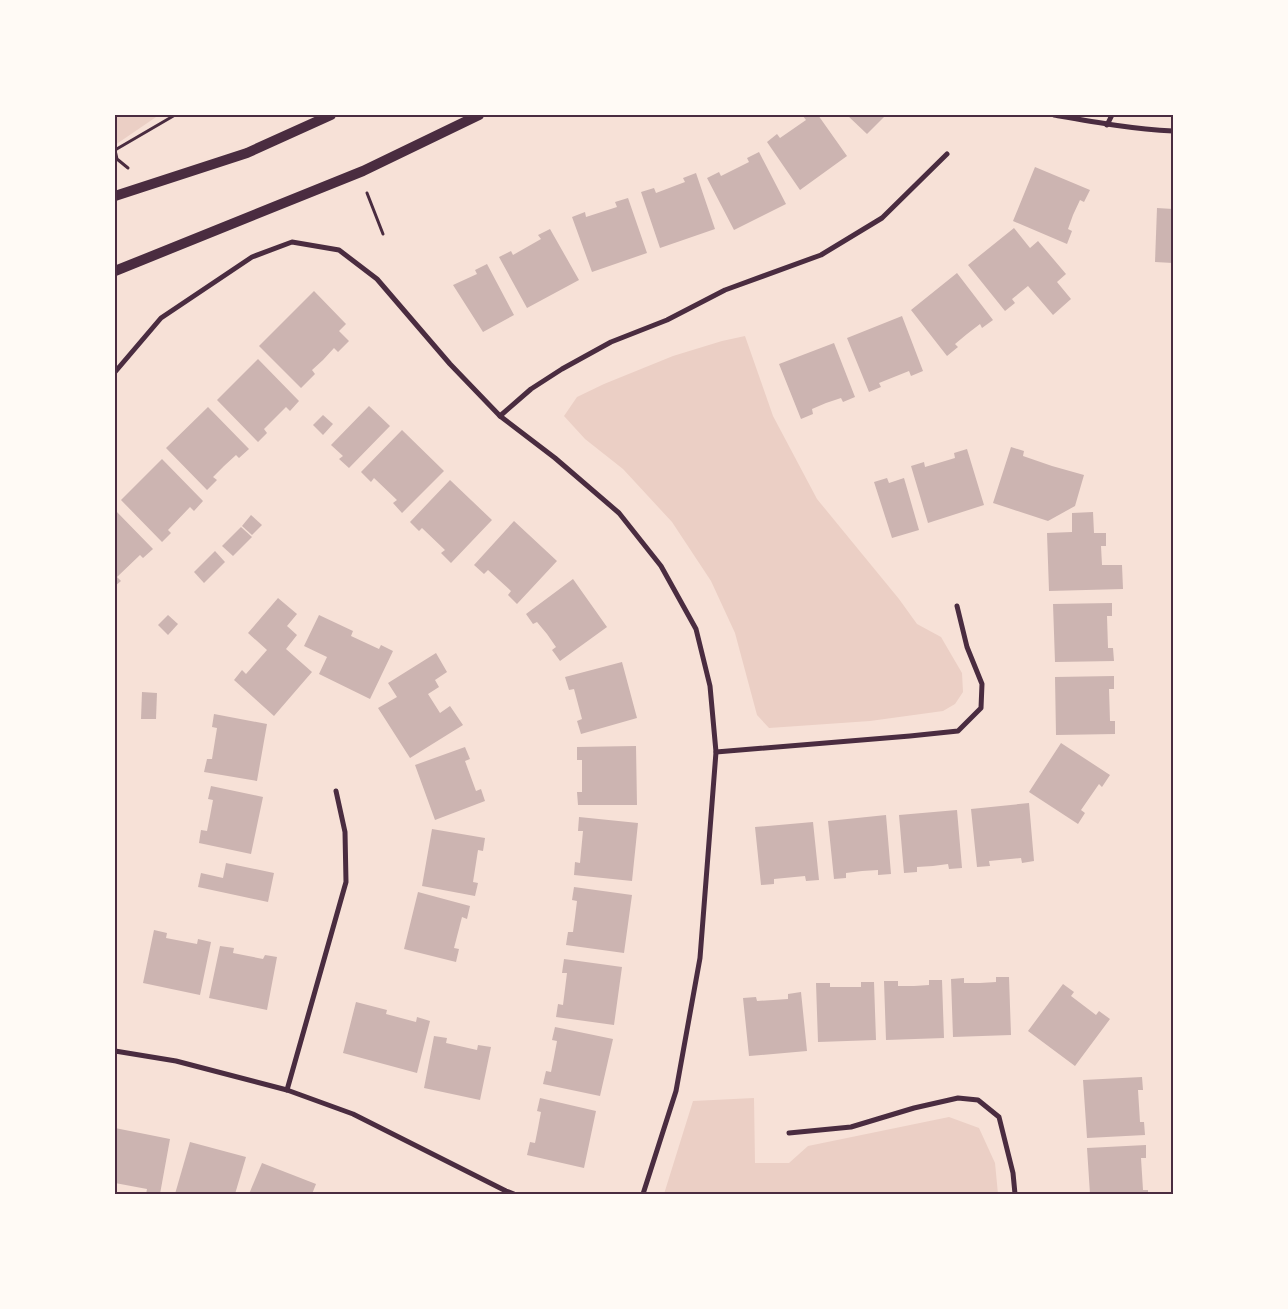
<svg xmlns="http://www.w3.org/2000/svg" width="1288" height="1309" font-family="'Asap Condensed',sans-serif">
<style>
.green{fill:#ebcfc5}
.building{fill:#ccb4b1}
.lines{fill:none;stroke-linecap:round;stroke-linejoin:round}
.path{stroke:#4a2c40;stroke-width:3}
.minor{stroke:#4a2c40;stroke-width:5}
.secondary{stroke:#4a2c40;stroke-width:10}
.neatline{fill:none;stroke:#4a2c40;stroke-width:2}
</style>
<rect width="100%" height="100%" fill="#f7e1d7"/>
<g class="green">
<path d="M 115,115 L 159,115 L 115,145 Z"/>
<path d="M 745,336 L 773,416 L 817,499 L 899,599 L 917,624 L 941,637 L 962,673 L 963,692 L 955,704 L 943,711 L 870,721 L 769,728 L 757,715 L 735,633 L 711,581 L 672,522 L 623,469 L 585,439 L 564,416 L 577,397 L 604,384 L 673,356 L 722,341 Z"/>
<path d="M 754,1098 L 755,1163 L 789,1163 L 808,1146 L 949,1117 L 979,1128 L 995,1163 L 998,1194 L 664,1194 L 693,1101 Z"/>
</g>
<g class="building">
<path d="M 805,115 L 818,115 L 847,156 L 800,190 L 767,142 L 777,134 L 780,138 L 806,120 L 803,116 Z"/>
<path d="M 847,115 L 886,115 L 867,134 Z"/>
<path d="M 759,152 L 786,204 L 734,230 L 707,178 L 719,172 L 721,176 L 749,162 L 747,158 Z"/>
<path d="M 1035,167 L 1090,190 L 1084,202 L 1080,200 L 1073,215 L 1068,229 L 1072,231 L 1067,244 L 1013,221 Z"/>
<path d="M 696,173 L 715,229 L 660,248 L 641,192 L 654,188 L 656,193 L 685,182 L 683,178 Z"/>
<path d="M 628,198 L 647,253 L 592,272 L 572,217 L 585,212 L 586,217 L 617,207 L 615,202 Z"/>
<path d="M 1157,208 L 1173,209 L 1173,263 L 1155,262 Z"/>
<path d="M 1014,228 L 1030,248 L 1038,241 L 1066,274 L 1057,282 L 1071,299 L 1053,315 L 1028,286 L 1012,299 L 1015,303 L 1005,311 L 968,265 Z"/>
<path d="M 550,229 L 579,280 L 527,308 L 499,257 L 511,251 L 513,255 L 541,239 L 538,235 Z"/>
<path d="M 487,264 L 514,315 L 483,332 L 453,285 L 477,274 L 475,270 Z"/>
<path d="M 957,273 L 993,320 L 982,328 L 980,324 L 967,334 L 955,344 L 958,347 L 947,356 L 911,310 Z"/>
<path d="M 314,291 L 346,324 L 339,331 L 349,341 L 338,352 L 334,348 L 323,360 L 312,370 L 315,374 L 301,388 L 259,346 Z"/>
<path d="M 902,316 L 923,371 L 911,376 L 909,371 L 879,383 L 881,387 L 869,392 L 847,338 Z"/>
<path d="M 834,343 L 855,397 L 843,402 L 841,398 L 826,403 L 812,409 L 813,414 L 801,419 L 779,364 Z"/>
<path d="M 258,359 L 299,401 L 290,411 L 286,407 L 264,429 L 267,433 L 258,442 L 217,400 Z"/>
<path d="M 369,406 L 390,426 L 349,468 L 339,459 L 343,456 L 331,445 Z"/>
<path d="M 208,407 L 249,449 L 239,458 L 236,455 L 224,466 L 213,477 L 217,480 L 207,490 L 166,448 Z"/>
<path d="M 323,415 L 333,424 L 323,435 L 313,425 Z"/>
<path d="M 402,430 L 444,471 L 402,513 L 393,503 L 397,500 L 374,478 L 371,482 L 361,472 Z"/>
<path d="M 1011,447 L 1024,451 L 1023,456 L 1052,466 L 1084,475 L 1075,506 L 1048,521 L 993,503 Z"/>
<path d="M 967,449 L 984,505 L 928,523 L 911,466 L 924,462 L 925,467 L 955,458 L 954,453 Z"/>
<path d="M 162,459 L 203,501 L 194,511 L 190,507 L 168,530 L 171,533 L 162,542 L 121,500 Z"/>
<path d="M 887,478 L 889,483 L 904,478 L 919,530 L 892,538 L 874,482 Z"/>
<path d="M 450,480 L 492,520 L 451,563 L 441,553 L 445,550 L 422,528 L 419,531 L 410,522 Z"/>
<path d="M 115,510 L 153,549 L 143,558 L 140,555 L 117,577 L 121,581 L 115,586 Z"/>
<path d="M 1093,512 L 1094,533 L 1106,533 L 1106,546 L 1101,546 L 1102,565 L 1122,565 L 1123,589 L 1049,591 L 1047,533 L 1072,532 L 1072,513 Z"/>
<path d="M 251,515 L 262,525 L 252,535 L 242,526 Z"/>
<path d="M 514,521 L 557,561 L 517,604 L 508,595 L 511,591 L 488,570 L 484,574 L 474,565 Z"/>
<path d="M 241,527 L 252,537 L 233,556 L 222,546 Z"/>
<path d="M 215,551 L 225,562 L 204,583 L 194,572 Z"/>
<path d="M 573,579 L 607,627 L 560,661 L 552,650 L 556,647 L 547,634 L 537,622 L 533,624 L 526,614 Z"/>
<path d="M 278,598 L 297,614 L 287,626 L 297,635 L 286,649 L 312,672 L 274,716 L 234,680 L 242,670 L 246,674 L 267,650 L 248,633 Z"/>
<path d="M 1112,603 L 1112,616 L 1107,616 L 1108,648 L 1113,648 L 1114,661 L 1055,662 L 1053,604 Z"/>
<path d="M 168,615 L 178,624 L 168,635 L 158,625 Z"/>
<path d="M 319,615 L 353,631 L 351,636 L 379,649 L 381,645 L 393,651 L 370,699 L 319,674 L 327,657 L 304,646 Z"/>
<path d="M 436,653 L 447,672 L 435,680 L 439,687 L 428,694 L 440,713 L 450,706 L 463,725 L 410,758 L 378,708 L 397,697 L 388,683 Z"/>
<path d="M 622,662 L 637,718 L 581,734 L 577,721 L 582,719 L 574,689 L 569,690 L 565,677 Z"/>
<path d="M 1114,676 L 1114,689 L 1109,689 L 1110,721 L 1115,721 L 1115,734 L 1056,735 L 1055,677 Z"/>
<path d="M 142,692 L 157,693 L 156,719 L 141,719 Z"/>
<path d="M 214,714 L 267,724 L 257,781 L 204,772 L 207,759 L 212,759 L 217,728 L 212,727 Z"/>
<path d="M 1061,743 L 1110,775 L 1102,787 L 1099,784 L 1081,810 L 1085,813 L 1078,824 L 1029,792 Z"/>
<path d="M 636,746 L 637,805 L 578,805 L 577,792 L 582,792 L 582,760 L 577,760 L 577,747 Z"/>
<path d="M 465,747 L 470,759 L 465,761 L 476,791 L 481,789 L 485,801 L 435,820 L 415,765 Z"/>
<path d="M 211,786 L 263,797 L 251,854 L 199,843 L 201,830 L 207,831 L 210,816 L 213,800 L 208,799 Z"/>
<path d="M 1029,803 L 1034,861 L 1022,863 L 1021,858 L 989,861 L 990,866 L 977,867 L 971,809 Z"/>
<path d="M 957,810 L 962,868 L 949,869 L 948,864 L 933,866 L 917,867 L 917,872 L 904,873 L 899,815 Z"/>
<path d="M 886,815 L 891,874 L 878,875 L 878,870 L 862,871 L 846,873 L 846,878 L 834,879 L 828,821 Z"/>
<path d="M 579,817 L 638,823 L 632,881 L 574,875 L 575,862 L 580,863 L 583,831 L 578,831 Z"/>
<path d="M 813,822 L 819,880 L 806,881 L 805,876 L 774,879 L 774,884 L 761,885 L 755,827 Z"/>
<path d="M 432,829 L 485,838 L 483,851 L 478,850 L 473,882 L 478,883 L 475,896 L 422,886 Z"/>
<path d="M 226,863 L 274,873 L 268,902 L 198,887 L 201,873 L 223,878 Z"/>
<path d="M 574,887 L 632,895 L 624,953 L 566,945 L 568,932 L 573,932 L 575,917 L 577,901 L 572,900 Z"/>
<path d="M 418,892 L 470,906 L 467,919 L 462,917 L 454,948 L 459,949 L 456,962 L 404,949 Z"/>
<path d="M 154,930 L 167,933 L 166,938 L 197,944 L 198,939 L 211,942 L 200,995 L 143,983 Z"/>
<path d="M 220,946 L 234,948 L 233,953 L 263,959 L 265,955 L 277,957 L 267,1010 L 209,998 Z"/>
<path d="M 564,959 L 622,967 L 614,1025 L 556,1017 L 558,1004 L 563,1005 L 567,973 L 562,973 Z"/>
<path d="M 996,977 L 1009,977 L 1011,1035 L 953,1037 L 951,979 L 964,978 L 964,983 L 980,983 L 996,982 Z"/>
<path d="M 929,980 L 942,980 L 944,1038 L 886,1040 L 884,981 L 898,981 L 898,986 L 914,986 L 929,985 Z"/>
<path d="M 861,982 L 874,982 L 876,1040 L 818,1042 L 816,983 L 830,983 L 830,987 L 861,987 Z"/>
<path d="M 1063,984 L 1074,992 L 1071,996 L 1096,1015 L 1099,1011 L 1110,1019 L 1075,1066 L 1028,1031 Z"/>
<path d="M 801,992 L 807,1051 L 749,1056 L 743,998 L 756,997 L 757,1001 L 788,999 L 788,994 Z"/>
<path d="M 356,1002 L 387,1010 L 386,1014 L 416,1022 L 417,1017 L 430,1021 L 417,1073 L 343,1053 Z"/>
<path d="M 555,1027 L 613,1039 L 600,1096 L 543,1084 L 546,1071 L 551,1072 L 554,1057 L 557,1041 L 552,1040 Z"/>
<path d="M 434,1036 L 447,1038 L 446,1043 L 477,1050 L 478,1045 L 491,1047 L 480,1100 L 424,1088 Z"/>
<path d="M 1142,1077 L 1143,1090 L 1138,1090 L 1140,1122 L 1144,1122 L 1145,1135 L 1087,1138 L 1083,1080 Z"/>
<path d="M 540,1098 L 596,1111 L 584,1168 L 527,1155 L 530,1142 L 535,1143 L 538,1128 L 541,1112 L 537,1111 Z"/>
<path d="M 115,1128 L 170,1139 L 160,1194 L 146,1194 L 147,1189 L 115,1183 Z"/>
<path d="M 190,1142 L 246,1157 L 235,1194 L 175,1194 Z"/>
<path d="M 1146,1145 L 1146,1158 L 1141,1158 L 1143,1190 L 1148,1190 L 1148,1194 L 1090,1194 L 1087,1148 Z"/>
<path d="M 262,1163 L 316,1184 L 312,1194 L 249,1194 Z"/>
</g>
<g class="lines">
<g class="path">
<path d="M 128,168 L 117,159 L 115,150 L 175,115"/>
<path d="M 367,193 L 383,234"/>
</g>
<g class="minor">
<path d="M 1054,115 C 1094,122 1133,129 1173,131"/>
<path d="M 1107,125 L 1112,115"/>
<path d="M 115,372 L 161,318 L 252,257 L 292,242 L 339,250 L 377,279 L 450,364 L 500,416 L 555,458 L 619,513 L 661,566 L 696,629 L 710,686 L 716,752 L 700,958 L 676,1091 L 643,1194"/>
<path d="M 500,416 L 531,389 L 562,369 L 611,342 L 667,320 L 725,290 L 821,255 L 882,218 L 947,154"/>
<path d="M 716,752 L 910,736 L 958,731 L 981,708 L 982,684 L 967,647 L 957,606"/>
<path d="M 115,1051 L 176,1061 L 287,1090 L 353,1114 L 506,1191 L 514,1194"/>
<path d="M 287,1090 L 346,882 L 345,832 L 336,791"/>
<path d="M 789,1133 L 851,1127 L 914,1108 L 958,1098 L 978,1100 L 999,1117 L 1013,1173 L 1015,1194"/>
</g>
<g class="secondary">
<path d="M 115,196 L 247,153 L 331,115"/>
<path d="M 115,271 L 363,171 L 479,115"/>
</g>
</g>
<rect width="1288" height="1309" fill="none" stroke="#fffaf5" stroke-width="232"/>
<rect x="116" y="116" width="1056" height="1077" class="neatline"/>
</svg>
